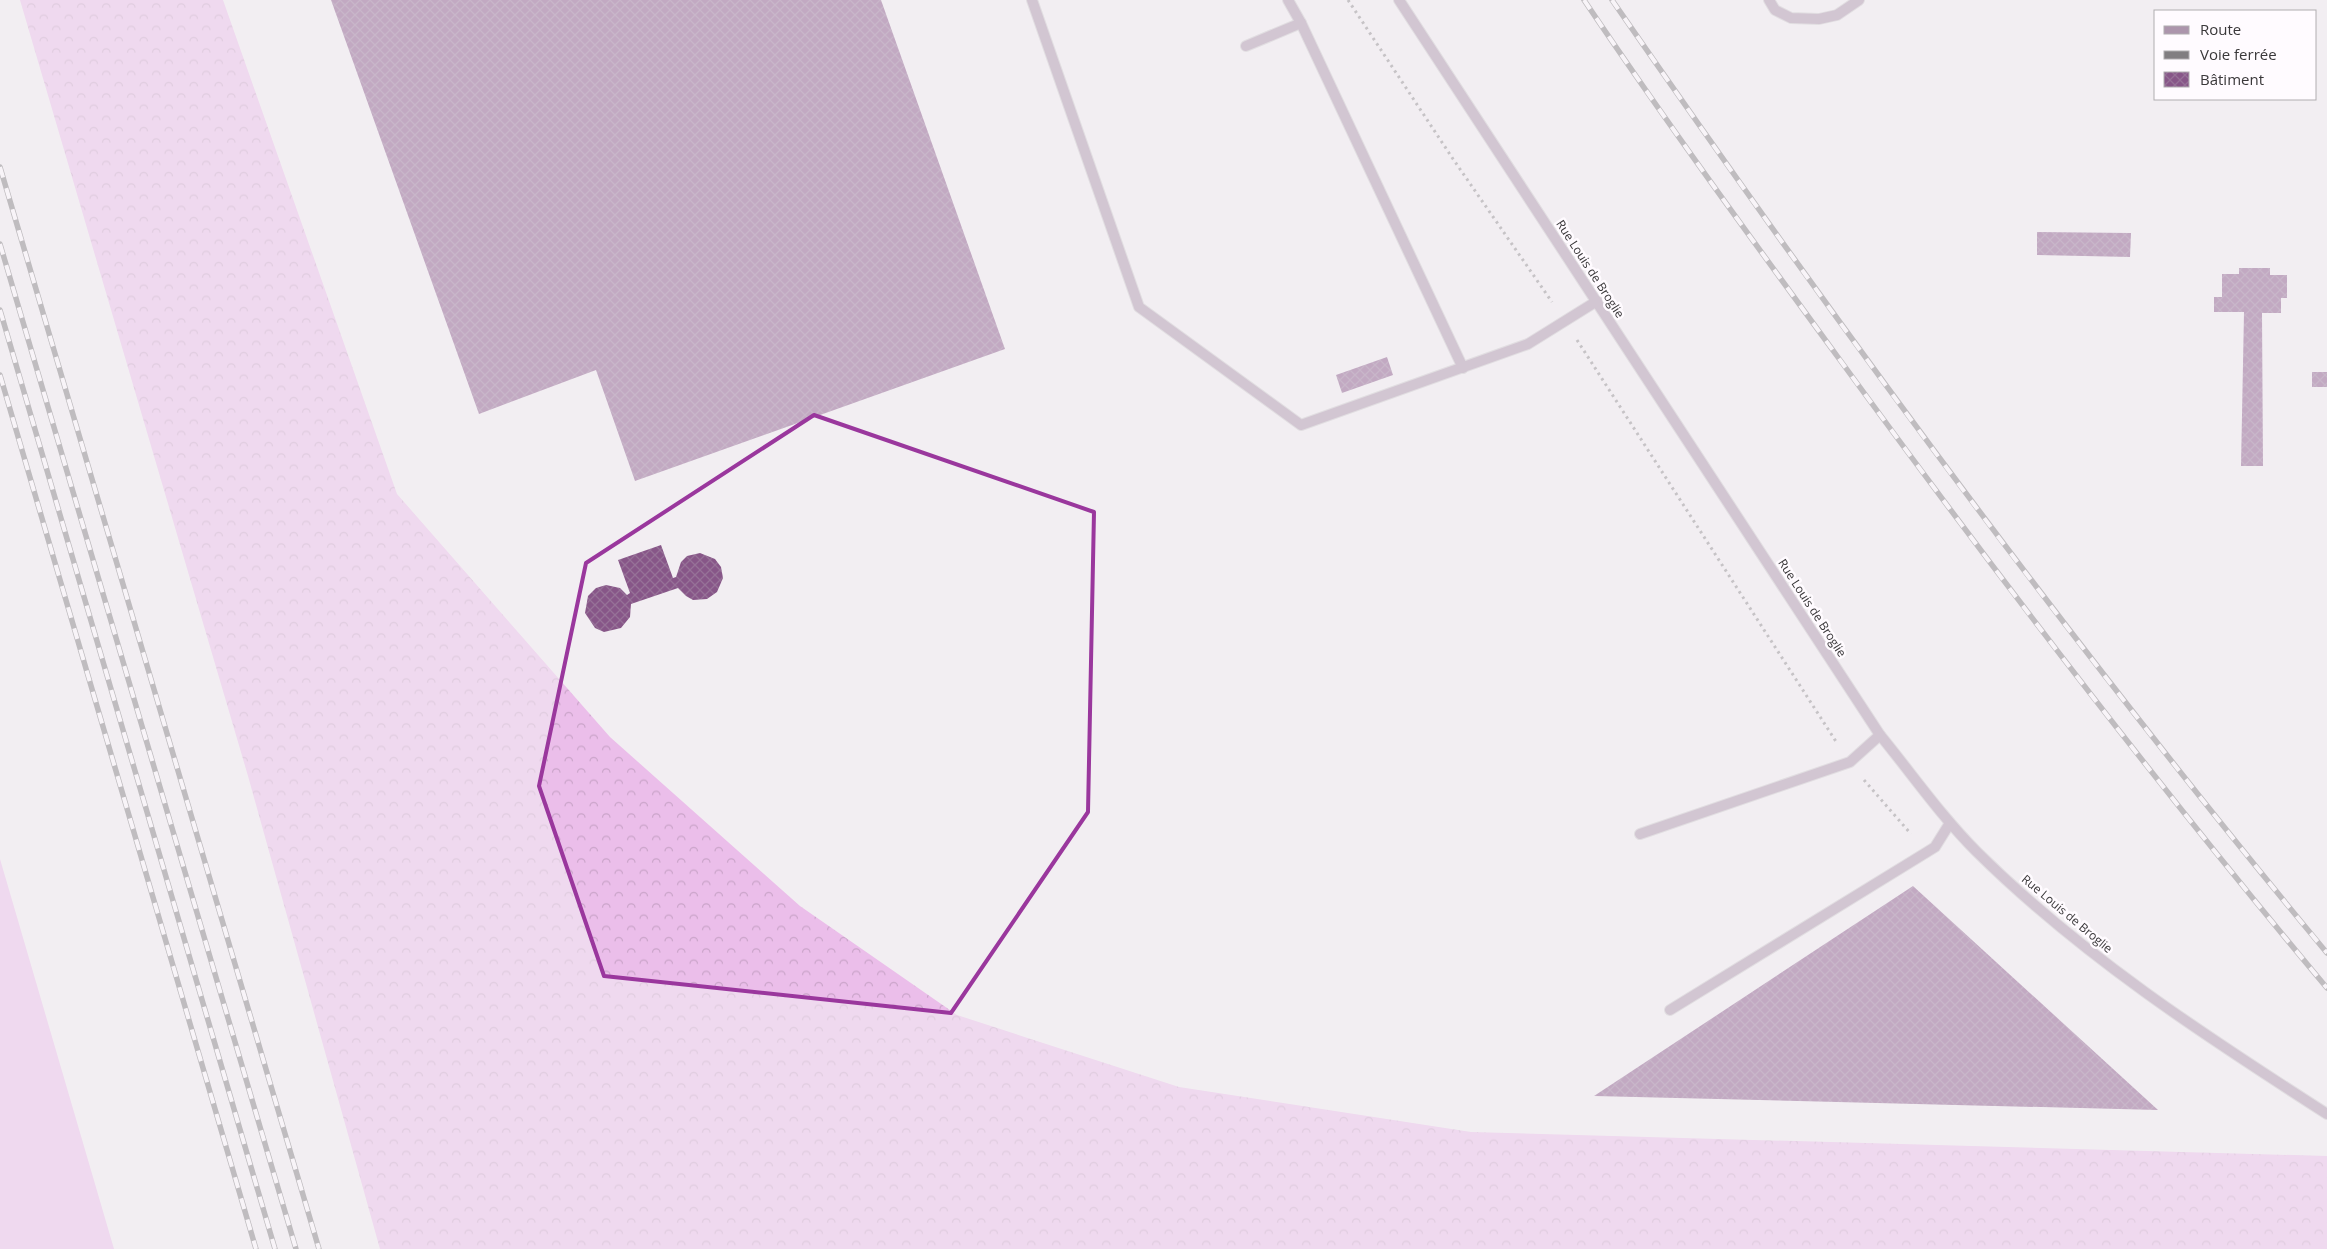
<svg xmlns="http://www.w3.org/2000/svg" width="2327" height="1249" font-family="'Open Sans',sans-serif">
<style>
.grass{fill:#ebbeea}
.forest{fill:url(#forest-crowns)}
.building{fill:url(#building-cross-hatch)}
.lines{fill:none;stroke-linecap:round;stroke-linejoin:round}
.service-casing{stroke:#cdcacd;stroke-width:12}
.minor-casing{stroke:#cdcacd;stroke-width:12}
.path{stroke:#918e91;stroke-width:3;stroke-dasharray:2.5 4;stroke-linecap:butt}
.service{stroke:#ac95ac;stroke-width:10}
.minor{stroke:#ac95ac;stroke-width:10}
.rail-casing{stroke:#817e81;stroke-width:5.5}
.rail{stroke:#fffbff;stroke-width:4;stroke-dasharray:11;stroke-linecap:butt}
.marked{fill:none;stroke:#9a379d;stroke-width:4;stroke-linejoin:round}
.labels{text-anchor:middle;stroke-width:5;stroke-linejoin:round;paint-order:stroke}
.street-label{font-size:12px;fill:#3a383a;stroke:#fffbff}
</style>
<defs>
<pattern id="forest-crowns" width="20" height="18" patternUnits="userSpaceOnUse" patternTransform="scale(1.25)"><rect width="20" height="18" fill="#ebbeea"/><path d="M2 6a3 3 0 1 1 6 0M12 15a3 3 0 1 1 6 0" fill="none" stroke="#caa4c9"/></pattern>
<pattern id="building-cross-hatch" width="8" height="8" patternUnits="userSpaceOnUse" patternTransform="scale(1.25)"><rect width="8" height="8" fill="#875688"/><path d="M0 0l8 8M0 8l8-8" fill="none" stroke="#967197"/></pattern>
</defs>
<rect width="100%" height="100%" fill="#f2eef2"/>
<path class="grass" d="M 0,859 L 114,1249 L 0,1249 Z"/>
<path class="forest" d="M 20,0 L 223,0 L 397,494 L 610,737 L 800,906 L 957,1015 L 1179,1087 L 1471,1132 L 2327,1156 L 2327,1249 L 380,1249 L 248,776 Z"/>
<g class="building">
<path d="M 331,0 L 881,0 L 1005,349 L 635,481 L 596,370 L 479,414 Z"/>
<path d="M 2037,232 L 2131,233 L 2130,257 L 2037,255 Z"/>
<path d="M 2239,268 L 2270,268 L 2270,275 L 2287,275 L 2287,298 L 2281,298 L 2281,313 L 2262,313 L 2263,466 L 2241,466 L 2244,312 L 2214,312 L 2214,297 L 2222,297 L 2222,274 L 2239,274 Z"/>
<path d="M 1387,357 L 1393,375 L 1342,393 L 1336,375 Z"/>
<rect x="2312" y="372" width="15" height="15"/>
<path d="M 661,545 L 673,578 L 676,577 L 681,562 L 687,556 L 700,553 L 715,559 L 721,567 L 723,578 L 717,592 L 707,599 L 693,600 L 686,596 L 678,588 L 631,604 L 630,617 L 621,628 L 604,632 L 595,628 L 585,613 L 588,596 L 596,588 L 606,585 L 620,588 L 627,595 L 630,593 L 618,560 Z"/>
<path d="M 1913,886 L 2158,1110 L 1594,1096 Z"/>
</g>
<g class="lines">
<g class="service-casing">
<g id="service">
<path d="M 1032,0 L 1139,307 L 1301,425 L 1528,344 L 1597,301"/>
<path d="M 1288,0 L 1301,23 L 1463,368"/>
<path d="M 1769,0 L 1775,10 L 1791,18 L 1819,19 L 1837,15 L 1859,0"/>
<path d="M 1246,46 L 1301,23"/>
<path d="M 1640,834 L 1850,762 L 1880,735"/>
<path d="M 1670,1010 L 1927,852 L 1935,847 L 1950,823"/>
</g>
</g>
<g class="minor-casing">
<path id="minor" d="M 1399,0 L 1880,735 C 1912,774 1941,816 1977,852 C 2081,955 2204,1035 2327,1114"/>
</g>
<g class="path">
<path d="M 1348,0 L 1453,159 L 1552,302"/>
<path d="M 1577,340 L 1837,743"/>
<path d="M 1864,780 L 1911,834"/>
</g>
<use href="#service" class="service"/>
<use href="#minor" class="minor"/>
<g class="rail-casing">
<g id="rail">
<path d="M 1584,0 C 1666,122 1753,241 1840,360 C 1996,574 2157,785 2327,988"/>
<path d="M 1612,0 C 1838,327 2073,647 2327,953"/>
<path d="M 0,167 L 319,1249"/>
<path d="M 0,244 L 296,1249"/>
<path d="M 0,310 L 275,1249"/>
<path d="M 0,375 L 256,1249"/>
</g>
</g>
<use href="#rail" class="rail"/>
</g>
<path d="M0 0H2327V1249H0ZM 814,415 L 1094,512 L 1088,812 L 951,1013 L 604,976 L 539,786 L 586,563 Z" fill="#f2eef2" fill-opacity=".55" fill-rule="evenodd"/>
<path class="marked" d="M 814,415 L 1094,512 L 1088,812 L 951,1013 L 604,976 L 539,786 L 586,563 Z"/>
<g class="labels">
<g class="street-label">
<text transform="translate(1590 269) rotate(57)" y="4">Rue Louis de Broglie</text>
<text transform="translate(1812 608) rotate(57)" y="4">Rue Louis de Broglie</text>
<text transform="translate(2067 914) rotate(40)" y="4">Rue Louis de Broglie</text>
</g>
</g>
<rect x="2154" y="10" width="162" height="90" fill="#fffbff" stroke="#b0adb0"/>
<rect x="2164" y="26" width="25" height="8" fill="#ac95ac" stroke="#b0adb0"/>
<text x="2200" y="35" font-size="15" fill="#3a383a">Route</text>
<rect x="2164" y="51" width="25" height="8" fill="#817e81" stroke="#b0adb0"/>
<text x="2200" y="60" font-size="15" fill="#3a383a">Voie ferrée</text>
<rect x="2164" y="72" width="25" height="15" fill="url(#building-cross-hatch)" stroke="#b0adb0"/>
<text x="2200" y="85" font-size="15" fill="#3a383a">Bâtiment</text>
</svg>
